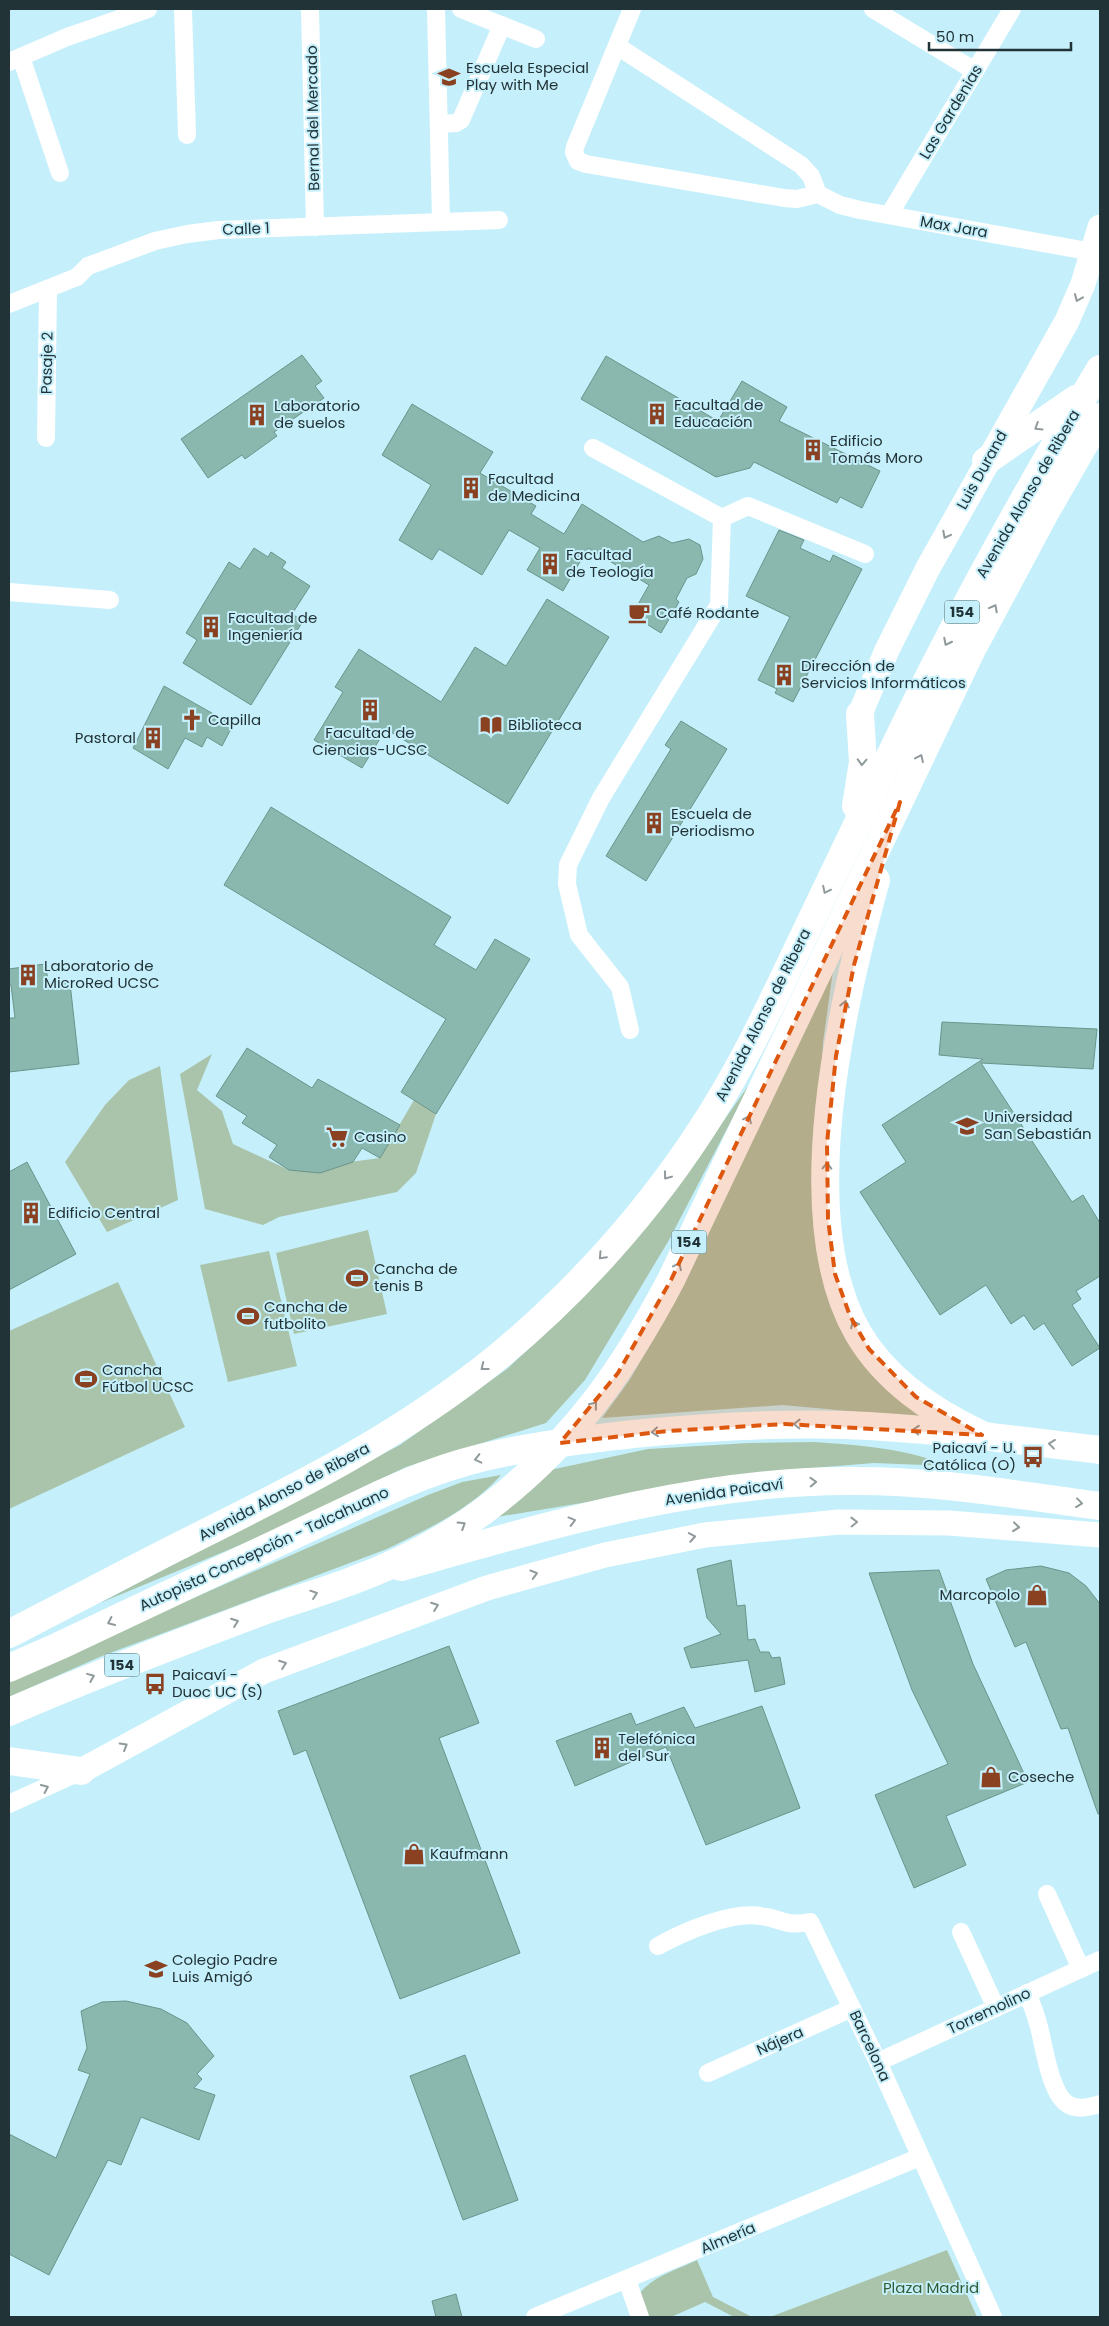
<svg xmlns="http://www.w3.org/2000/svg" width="1109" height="2326" font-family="Poppins,sans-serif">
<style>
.green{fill:#a9c4aa}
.building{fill:#8ab7ae;stroke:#6b948b}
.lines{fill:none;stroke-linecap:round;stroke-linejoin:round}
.street{stroke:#fff;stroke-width:18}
.secondary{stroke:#fff;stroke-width:25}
.primary{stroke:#fff;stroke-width:28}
.highway{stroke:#fff;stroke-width:28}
.oneway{stroke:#90999b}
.marked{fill:#de570e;fill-opacity:0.2;stroke:#de570e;stroke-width:4;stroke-dasharray:10 6;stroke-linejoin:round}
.labels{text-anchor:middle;stroke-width:4;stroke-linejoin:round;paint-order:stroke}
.shield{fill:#c5f0fb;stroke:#536c72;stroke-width:1}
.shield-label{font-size:14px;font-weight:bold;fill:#223337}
.poi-label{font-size:15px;fill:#223337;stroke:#c5f0fb;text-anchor:start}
.street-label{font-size:15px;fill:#223337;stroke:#c5f0fb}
.park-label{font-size:15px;fill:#315c35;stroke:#c5f0fb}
</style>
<rect width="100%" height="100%" fill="#c5f0fb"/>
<g class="green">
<path d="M 833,970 L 823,1042 L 819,1110 L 828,1277 L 924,1418 L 783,1405 L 602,1418 L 629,1381 L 676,1300 Z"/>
<path d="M 212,1054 L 197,1090 L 222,1111 L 233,1144 L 289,1170 L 380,1158 L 414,1100 L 436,1114 L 416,1173 L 397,1192 L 279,1217 L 263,1225 L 205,1209 L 180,1074 Z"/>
<path d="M 160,1066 L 178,1200 L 107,1232 L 65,1162 L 105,1105 L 129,1080 Z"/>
<path d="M 753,1079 L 669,1240 L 585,1380 L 546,1423 L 406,1467 L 262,1536 L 100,1603 L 400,1445 L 507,1369 L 570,1310 L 694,1163 Z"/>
<path d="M 368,1230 L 387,1314 L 294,1334 L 276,1253 Z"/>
<path d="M 269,1251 L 297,1366 L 228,1382 L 200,1265 Z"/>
<path d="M 118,1282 L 185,1427 L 9,1509 L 9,1331 Z"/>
<path d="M 813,1442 C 860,1445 904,1448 949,1466 L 874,1463 L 775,1471 L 497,1517 L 550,1470 L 648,1449 L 749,1443 Z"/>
<path d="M 501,1475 C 471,1509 428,1529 387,1549 L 102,1656 L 9,1697 L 9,1679 L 428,1495 L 462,1482 Z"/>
<path d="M 947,2250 L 977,2317 L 770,2317 Z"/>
<path d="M 697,2260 L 713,2297 L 752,2317 L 734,2317 L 705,2302 L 671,2317 L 645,2317 L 640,2293 C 653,2276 679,2269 697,2260 Z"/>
</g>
<g class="building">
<path d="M 302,355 L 322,381 L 315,386 L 324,398 L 274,432 L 277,436 L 245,459 L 242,455 L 208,478 L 181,439 Z"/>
<path d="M 606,356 L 718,421 L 742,381 L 787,407 L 779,421 L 880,471 L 862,508 L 840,497 L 837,503 L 754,462 L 750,468 L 716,477 L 581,399 Z"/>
<path d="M 412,404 L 493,452 L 480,473 L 536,506 L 531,514 L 564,534 L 582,504 L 643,542 L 659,536 L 672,543 L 689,539 L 700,545 L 703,559 L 696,574 L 687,578 L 676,599 L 679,602 L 661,633 L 632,615 L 649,585 L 588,548 L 563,591 L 527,570 L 540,548 L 509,530 L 482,575 L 439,549 L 432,560 L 399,540 L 431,485 L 382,455 Z"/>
<path d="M 779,530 L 804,540 L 800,548 L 830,562 L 833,555 L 862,569 L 793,702 L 775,693 L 777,689 L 758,680 L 790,617 L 746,596 Z"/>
<path d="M 254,548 L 268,557 L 271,552 L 286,562 L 282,568 L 310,586 L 292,614 L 303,621 L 251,705 L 183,663 L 197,640 L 186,633 L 229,562 L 240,569 Z"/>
<path d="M 547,599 L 609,637 L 508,804 L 386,729 L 362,768 L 314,740 L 343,692 L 335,687 L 359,649 L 441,702 L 475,647 L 506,666 Z"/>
<path d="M 164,686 L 233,725 L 222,746 L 207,737 L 202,747 L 185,738 L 168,769 L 133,748 Z"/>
<path d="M 681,721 L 727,749 L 646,881 L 606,856 L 671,749 L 665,745 Z"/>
<path d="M 271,807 L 451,917 L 434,945 L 476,970 L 495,939 L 530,959 L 436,1114 L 401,1092 L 446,1019 L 224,885 Z"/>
<path d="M 45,964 L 49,985 L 70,983 L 79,1064 L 9,1072 L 9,1018 L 15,1018 L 11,985 L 9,985 L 9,969 Z"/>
<path d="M 942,1022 L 1097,1029 L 1093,1069 L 981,1063 L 1072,1202 L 1083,1195 L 1100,1223 L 1100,1276 L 1076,1291 L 1081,1299 L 1072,1305 L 1100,1348 L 1072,1366 L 1044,1323 L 1034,1330 L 1024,1315 L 1011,1324 L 986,1285 L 940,1315 L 860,1192 L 906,1162 L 882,1125 L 983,1059 L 939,1055 Z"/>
<path d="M 247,1048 L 312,1088 L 318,1079 L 400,1125 L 380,1158 L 362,1148 L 353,1162 L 320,1173 L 289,1170 L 269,1157 L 277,1145 L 242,1123 L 247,1116 L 216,1096 Z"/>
<path d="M 27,1162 L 76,1254 L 9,1290 L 9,1172 Z"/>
<path d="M 731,1560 L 737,1606 L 745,1605 L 748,1640 L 755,1639 L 760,1652 L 769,1652 L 772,1658 L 780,1657 L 785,1684 L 755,1692 L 748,1660 L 691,1668 L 684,1648 L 721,1634 L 707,1618 L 697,1569 Z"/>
<path d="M 1041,1566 L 1069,1573 L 1086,1586 L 1100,1604 L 1100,1814 L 1098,1814 L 1068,1728 L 1061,1729 L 1026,1642 L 1015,1647 L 986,1579 L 1006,1570 Z"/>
<path d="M 939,1570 L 973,1664 L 1028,1782 L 946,1816 L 966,1865 L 914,1888 L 875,1795 L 948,1764 L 912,1690 L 869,1573 Z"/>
<path d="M 449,1646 L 479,1723 L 439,1738 L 520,1953 L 400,1999 L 306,1750 L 294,1755 L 278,1711 Z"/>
<path d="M 762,1706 L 800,1808 L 706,1845 L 666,1747 L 575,1786 L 556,1741 L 631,1713 L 636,1725 L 684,1707 L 695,1728 Z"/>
<path d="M 126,2001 L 161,2009 L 187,2023 L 214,2056 L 197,2074 L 202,2079 L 194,2088 L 215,2095 L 199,2140 L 141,2117 L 121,2165 L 108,2160 L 49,2275 L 9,2254 L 9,2134 L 56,2158 L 90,2074 L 78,2070 L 87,2048 L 81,2011 L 102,2002 Z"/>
<path d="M 465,2055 L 518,2200 L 463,2220 L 410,2076 Z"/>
<path d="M 456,2294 L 462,2317 L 436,2317 L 432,2301 Z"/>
</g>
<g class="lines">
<g class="street">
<path d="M 183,9 L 187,135"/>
<path d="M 310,9 L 315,227"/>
<path d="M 436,9 L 441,222"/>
<path d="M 461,9 L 536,39"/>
<path d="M 632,9 L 575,147 L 574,152 L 578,161 L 586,164 L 784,198 L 797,199 L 818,194"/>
<path d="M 873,9 L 975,71"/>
<path d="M 617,46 L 801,165 L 811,176 L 818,194 L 840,205 L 860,210 L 1093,252"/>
<path d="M 21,57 L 60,173"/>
<path d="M 9,62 L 67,37 L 148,9"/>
<path d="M 439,124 L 456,123 L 461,120 L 502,25"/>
<path d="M 889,215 L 1012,9"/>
<path d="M 9,304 L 77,277 L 88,266 L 155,241 L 187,234 L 219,230 L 499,220"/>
<path d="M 46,438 L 48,289"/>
<path d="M 593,448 L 722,518"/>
<path d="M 722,518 L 748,506 L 865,554"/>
<path d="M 9,592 L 110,600"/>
<path d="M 630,1030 L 620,987 L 579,935 L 567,884 L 568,865 L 601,798 L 719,605 L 722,518"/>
<path d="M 9,1804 L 79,1772"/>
<path d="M 1047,1894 L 1081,1969"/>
<path d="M 961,1932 L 996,2008"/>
<path d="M 658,1946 C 683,1932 731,1911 761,1916 C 783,1919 785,1927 810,1922 L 878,2062 L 993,2317"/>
<path d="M 1027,1993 C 1032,2004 1036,2015 1039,2027 C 1044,2046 1050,2091 1066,2103 C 1076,2111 1090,2107 1100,2104"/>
<path d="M 878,2062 L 1100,1960"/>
<path d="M 708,2073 L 852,2008"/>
<path d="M 627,2280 L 640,2317"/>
<path d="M 535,2317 L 920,2157"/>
</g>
<g class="secondary">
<path d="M 860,714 L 887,650 L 928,568 L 1067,321 L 1083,284 L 1100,227"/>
<path d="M 81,1771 L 264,1671 L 487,1588 L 605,1555 L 705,1535 L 839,1522 L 949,1523 L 1100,1535"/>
</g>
<g class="primary">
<path d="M 401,1567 C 547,1526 695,1481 848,1481 C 933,1480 1017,1495 1100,1506"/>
<path d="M 9,1668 L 59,1646 L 381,1494 C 407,1482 434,1471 462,1463 C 517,1447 576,1441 633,1434 C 704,1427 774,1423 845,1425 C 930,1428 1015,1440 1100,1450"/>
</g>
<g class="highway">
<path d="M 986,461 L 1076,399"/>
<path d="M 856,806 L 863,762 L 860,714"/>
<path d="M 876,880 C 842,1003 791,1217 858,1333 C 886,1381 933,1412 982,1435"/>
<path d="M 9,1634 C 65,1605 122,1575 179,1546 C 292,1490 400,1437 499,1356 C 587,1283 666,1192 724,1093 C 752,1046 775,996 799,946 C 834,873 869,800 904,727 C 964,604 1030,486 1100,369"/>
<path d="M 9,1712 C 94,1675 181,1642 269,1609 C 297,1599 326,1591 354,1580 C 403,1562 453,1535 494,1503 C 575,1440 624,1369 671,1280 L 971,651 L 1046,511 L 1100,417"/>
<path d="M 9,1761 L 81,1771"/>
</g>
</g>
<defs><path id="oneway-chevron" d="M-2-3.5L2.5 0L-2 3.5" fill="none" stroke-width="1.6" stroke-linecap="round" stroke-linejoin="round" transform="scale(1.25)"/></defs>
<g class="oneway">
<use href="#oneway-chevron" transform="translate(1078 298) rotate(113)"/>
<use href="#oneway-chevron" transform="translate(1038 427) rotate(148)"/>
<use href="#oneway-chevron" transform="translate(946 535) rotate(118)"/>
<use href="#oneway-chevron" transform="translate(994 608) rotate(-62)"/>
<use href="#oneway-chevron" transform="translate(947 642) rotate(117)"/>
<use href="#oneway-chevron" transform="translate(920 758) rotate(-65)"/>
<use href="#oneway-chevron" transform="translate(862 762) rotate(92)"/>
<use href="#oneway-chevron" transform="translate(826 890) rotate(116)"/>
<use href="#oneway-chevron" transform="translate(845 1004) rotate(-78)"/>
<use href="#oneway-chevron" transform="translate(748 1119) rotate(-64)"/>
<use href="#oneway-chevron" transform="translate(827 1166) rotate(-89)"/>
<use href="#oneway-chevron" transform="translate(667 1176) rotate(127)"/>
<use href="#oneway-chevron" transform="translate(602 1256) rotate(133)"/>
<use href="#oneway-chevron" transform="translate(678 1266) rotate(-65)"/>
<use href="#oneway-chevron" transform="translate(854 1324) rotate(-117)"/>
<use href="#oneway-chevron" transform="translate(484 1367) rotate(142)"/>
<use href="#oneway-chevron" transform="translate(594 1405) rotate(-51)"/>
<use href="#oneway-chevron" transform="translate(797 1424) rotate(-179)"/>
<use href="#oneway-chevron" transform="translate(916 1430) rotate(-176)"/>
<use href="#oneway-chevron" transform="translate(655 1432) rotate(174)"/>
<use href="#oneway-chevron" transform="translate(1052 1444) rotate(-173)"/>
<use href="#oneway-chevron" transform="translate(478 1459) rotate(167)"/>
<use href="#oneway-chevron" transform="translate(813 1482) rotate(-2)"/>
<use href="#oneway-chevron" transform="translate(1079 1503) rotate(7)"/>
<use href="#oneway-chevron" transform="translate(572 1521) rotate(-15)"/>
<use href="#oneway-chevron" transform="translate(854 1522) rotate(-1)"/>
<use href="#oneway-chevron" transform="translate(462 1525) rotate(-32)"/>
<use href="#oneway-chevron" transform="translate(1016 1527) rotate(6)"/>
<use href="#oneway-chevron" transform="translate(692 1537) rotate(-10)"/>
<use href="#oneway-chevron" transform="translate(534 1574) rotate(-16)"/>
<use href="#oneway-chevron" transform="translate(314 1594) rotate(-19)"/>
<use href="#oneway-chevron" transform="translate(435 1606) rotate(-20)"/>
<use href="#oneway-chevron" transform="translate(111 1622) rotate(155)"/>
<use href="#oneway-chevron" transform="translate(235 1622) rotate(-20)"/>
<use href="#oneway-chevron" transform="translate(283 1664) rotate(-20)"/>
<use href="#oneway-chevron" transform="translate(91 1677) rotate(-22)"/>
<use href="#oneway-chevron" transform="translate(124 1746) rotate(-30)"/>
<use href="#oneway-chevron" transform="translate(45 1788) rotate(-25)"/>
</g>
<path class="marked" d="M 900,802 L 854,965 L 836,1056 L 827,1143 L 828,1219 L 835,1274 L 850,1316 L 869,1349 L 916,1397 L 982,1435 L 784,1424 L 668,1431 L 560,1443 L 618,1373 L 671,1280 Z"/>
<defs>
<g id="school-bare" transform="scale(1.725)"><path d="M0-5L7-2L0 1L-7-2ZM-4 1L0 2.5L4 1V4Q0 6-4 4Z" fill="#894122" stroke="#c5f0fb" stroke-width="2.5" paint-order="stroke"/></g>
<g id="building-bare" transform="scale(1.725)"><path d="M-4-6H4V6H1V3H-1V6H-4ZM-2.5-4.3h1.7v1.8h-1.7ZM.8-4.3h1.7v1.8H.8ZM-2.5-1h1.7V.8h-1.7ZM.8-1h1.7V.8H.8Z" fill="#894122" stroke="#c5f0fb" stroke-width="2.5" paint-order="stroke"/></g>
<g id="cafe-bare" transform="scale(1.725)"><path d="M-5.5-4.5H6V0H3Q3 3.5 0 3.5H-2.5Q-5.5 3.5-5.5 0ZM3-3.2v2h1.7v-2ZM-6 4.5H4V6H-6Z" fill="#894122" stroke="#c5f0fb" stroke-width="2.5" paint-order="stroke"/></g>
<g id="church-bare" transform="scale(1.725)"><path d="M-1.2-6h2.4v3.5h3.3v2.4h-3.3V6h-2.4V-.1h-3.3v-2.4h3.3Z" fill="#894122" stroke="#c5f0fb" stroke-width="2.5" paint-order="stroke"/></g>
<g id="library-bare" transform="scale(1.725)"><path d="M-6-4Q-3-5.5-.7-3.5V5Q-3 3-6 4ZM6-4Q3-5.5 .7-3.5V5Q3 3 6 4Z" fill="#894122" stroke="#c5f0fb" stroke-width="2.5" paint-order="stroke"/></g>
<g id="university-bare" transform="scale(1.725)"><path d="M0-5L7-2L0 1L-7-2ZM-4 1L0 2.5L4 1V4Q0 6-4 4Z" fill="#894122" stroke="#c5f0fb" stroke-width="2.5" paint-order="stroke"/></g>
<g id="supermarket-bare" transform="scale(1.725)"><path d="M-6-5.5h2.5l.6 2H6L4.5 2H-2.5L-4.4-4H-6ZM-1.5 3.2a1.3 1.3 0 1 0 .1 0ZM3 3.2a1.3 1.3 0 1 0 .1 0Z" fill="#894122" stroke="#c5f0fb" stroke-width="2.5" paint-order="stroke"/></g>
<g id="stadium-bare" transform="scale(1.725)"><path d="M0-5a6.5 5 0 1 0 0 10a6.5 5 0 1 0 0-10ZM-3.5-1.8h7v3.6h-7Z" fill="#894122" stroke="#c5f0fb" stroke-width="2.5" paint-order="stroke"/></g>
<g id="bus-bare" transform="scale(1.725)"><path d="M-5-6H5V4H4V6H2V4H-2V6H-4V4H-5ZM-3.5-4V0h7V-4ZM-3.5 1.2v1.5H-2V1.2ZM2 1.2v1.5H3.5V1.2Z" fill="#894122" stroke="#c5f0fb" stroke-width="2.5" paint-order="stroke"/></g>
<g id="shop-bare" transform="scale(1.725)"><path d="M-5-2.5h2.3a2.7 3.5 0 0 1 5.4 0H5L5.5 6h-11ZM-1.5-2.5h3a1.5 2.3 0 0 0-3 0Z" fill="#894122" stroke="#c5f0fb" stroke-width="2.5" paint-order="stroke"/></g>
</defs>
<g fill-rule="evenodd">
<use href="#school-bare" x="449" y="77"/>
<use href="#building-bare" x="657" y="414"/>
<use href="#building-bare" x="257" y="415"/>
<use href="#building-bare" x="813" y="450"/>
<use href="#building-bare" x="471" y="488"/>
<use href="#building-bare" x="550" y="564"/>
<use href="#cafe-bare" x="639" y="613"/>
<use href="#building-bare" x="211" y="627"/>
<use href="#building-bare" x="784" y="675"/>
<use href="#building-bare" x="370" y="710"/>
<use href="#church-bare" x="192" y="720"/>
<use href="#library-bare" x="491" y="725"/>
<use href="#building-bare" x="153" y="738"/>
<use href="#building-bare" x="654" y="823"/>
<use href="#building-bare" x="28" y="975"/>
<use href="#university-bare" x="967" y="1126"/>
<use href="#supermarket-bare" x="337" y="1137"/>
<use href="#building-bare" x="31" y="1213"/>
<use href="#stadium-bare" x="357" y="1278"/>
<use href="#stadium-bare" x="248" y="1316"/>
<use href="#stadium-bare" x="86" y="1379"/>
<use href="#bus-bare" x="1033" y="1457"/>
<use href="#shop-bare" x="1037" y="1595"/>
<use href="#bus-bare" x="155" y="1684"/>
<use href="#building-bare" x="602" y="1748"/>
<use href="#shop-bare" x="991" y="1777"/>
<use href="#shop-bare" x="414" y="1854"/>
<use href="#school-bare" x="156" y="1969"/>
</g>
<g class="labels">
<g class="shield">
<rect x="944.5" y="600.5" width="35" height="23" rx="4"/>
<rect x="671.5" y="1230.5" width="35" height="23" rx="4"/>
<rect x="104.5" y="1653.5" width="35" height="23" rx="4"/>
</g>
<g class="shield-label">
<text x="962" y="617">154</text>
<text x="689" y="1247">154</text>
<text x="122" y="1670">154</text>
</g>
<g class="poi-label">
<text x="466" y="73">Escuela Especial<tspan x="466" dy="17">Play with Me</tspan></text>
<text x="674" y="410">Facultad de<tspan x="674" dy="17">Educación</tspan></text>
<text x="274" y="411">Laboratorio<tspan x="274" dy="17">de suelos</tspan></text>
<text x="830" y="446">Edificio<tspan x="830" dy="17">Tomás Moro</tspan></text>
<text x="488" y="484">Facultad<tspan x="488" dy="17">de Medicina</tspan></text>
<text x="566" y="560">Facultad<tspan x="566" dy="17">de Teología</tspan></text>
<text x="656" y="618">Café Rodante</text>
<text x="228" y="623">Facultad de<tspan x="228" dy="17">Ingeniería</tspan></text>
<text x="801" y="671">Dirección de<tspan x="801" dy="17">Servicios Informáticos</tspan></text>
<text x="208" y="725">Capilla</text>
<text x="508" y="730">Biblioteca</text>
<text x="370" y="738" text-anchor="middle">Facultad de<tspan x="370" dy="17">Ciencias-UCSC</tspan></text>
<text x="136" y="743" text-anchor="end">Pastoral</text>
<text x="671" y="819">Escuela de<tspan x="671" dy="17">Periodismo</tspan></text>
<text x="44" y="971">Laboratorio de<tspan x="44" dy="17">MicroRed UCSC</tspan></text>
<text x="984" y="1122">Universidad<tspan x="984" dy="17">San Sebastián</tspan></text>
<text x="354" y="1142">Casino</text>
<text x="48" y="1218">Edificio Central</text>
<text x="374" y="1274">Cancha de<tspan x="374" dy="17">tenis B</tspan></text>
<text x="264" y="1312">Cancha de<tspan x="264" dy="17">futbolito</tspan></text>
<text x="102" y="1375">Cancha<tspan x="102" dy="17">Fútbol UCSC</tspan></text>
<text x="1016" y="1453" text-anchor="end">Paicaví - U.<tspan x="1016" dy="17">Católica (O)</tspan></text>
<text x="1020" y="1600" text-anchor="end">Marcopolo</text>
<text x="172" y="1680">Paicaví -<tspan x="172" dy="17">Duoc UC (S)</tspan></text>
<text x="618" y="1744">Telefónica<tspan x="618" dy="17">del Sur</tspan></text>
<text x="1008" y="1782">Coseche</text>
<text x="430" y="1859">Kaufmann</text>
<text x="172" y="1965">Colegio Padre<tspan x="172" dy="17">Luis Amigó</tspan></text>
</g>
<g class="street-label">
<text transform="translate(951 112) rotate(-59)" y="5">Las Gardenias</text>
<text transform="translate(313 118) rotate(-91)" y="5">Bernal del Mercado</text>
<text transform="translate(954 227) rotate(10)" y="5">Max Jara</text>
<text transform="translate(246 229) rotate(-2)" y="5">Calle 1</text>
<text transform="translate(47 363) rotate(-89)" y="5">Pasaje 2</text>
<text transform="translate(982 470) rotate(-61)" y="5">Luis Durand</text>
<text transform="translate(1028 494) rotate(-60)" y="5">Avenida Alonso de Ribera</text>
<text transform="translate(763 1015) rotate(-63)" y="5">Avenida Alonso de Ribera</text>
<text transform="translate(284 1492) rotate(-28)" y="5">Avenida Alonso de Ribera</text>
<text transform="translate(724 1492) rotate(-8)" y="5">Avenida Paicaví</text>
<text transform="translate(264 1549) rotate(-25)" y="5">Autopista Concepción - Talcahuano</text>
<text transform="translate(989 2011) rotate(-25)" y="5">Torremolino</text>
<text transform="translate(780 2041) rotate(-24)" y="5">Nájera</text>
<text transform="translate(870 2046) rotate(65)" y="5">Barcelona</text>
<text transform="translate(728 2238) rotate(-23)" y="5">Almería</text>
</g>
<g class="park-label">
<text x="931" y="2293">Plaza Madrid</text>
</g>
</g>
<rect width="1109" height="2326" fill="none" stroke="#223337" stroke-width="20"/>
<path d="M929 42v8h142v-8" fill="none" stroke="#223337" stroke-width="2.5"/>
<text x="936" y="42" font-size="15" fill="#223337" stroke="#c5f0fb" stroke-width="4" paint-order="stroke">50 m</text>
</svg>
